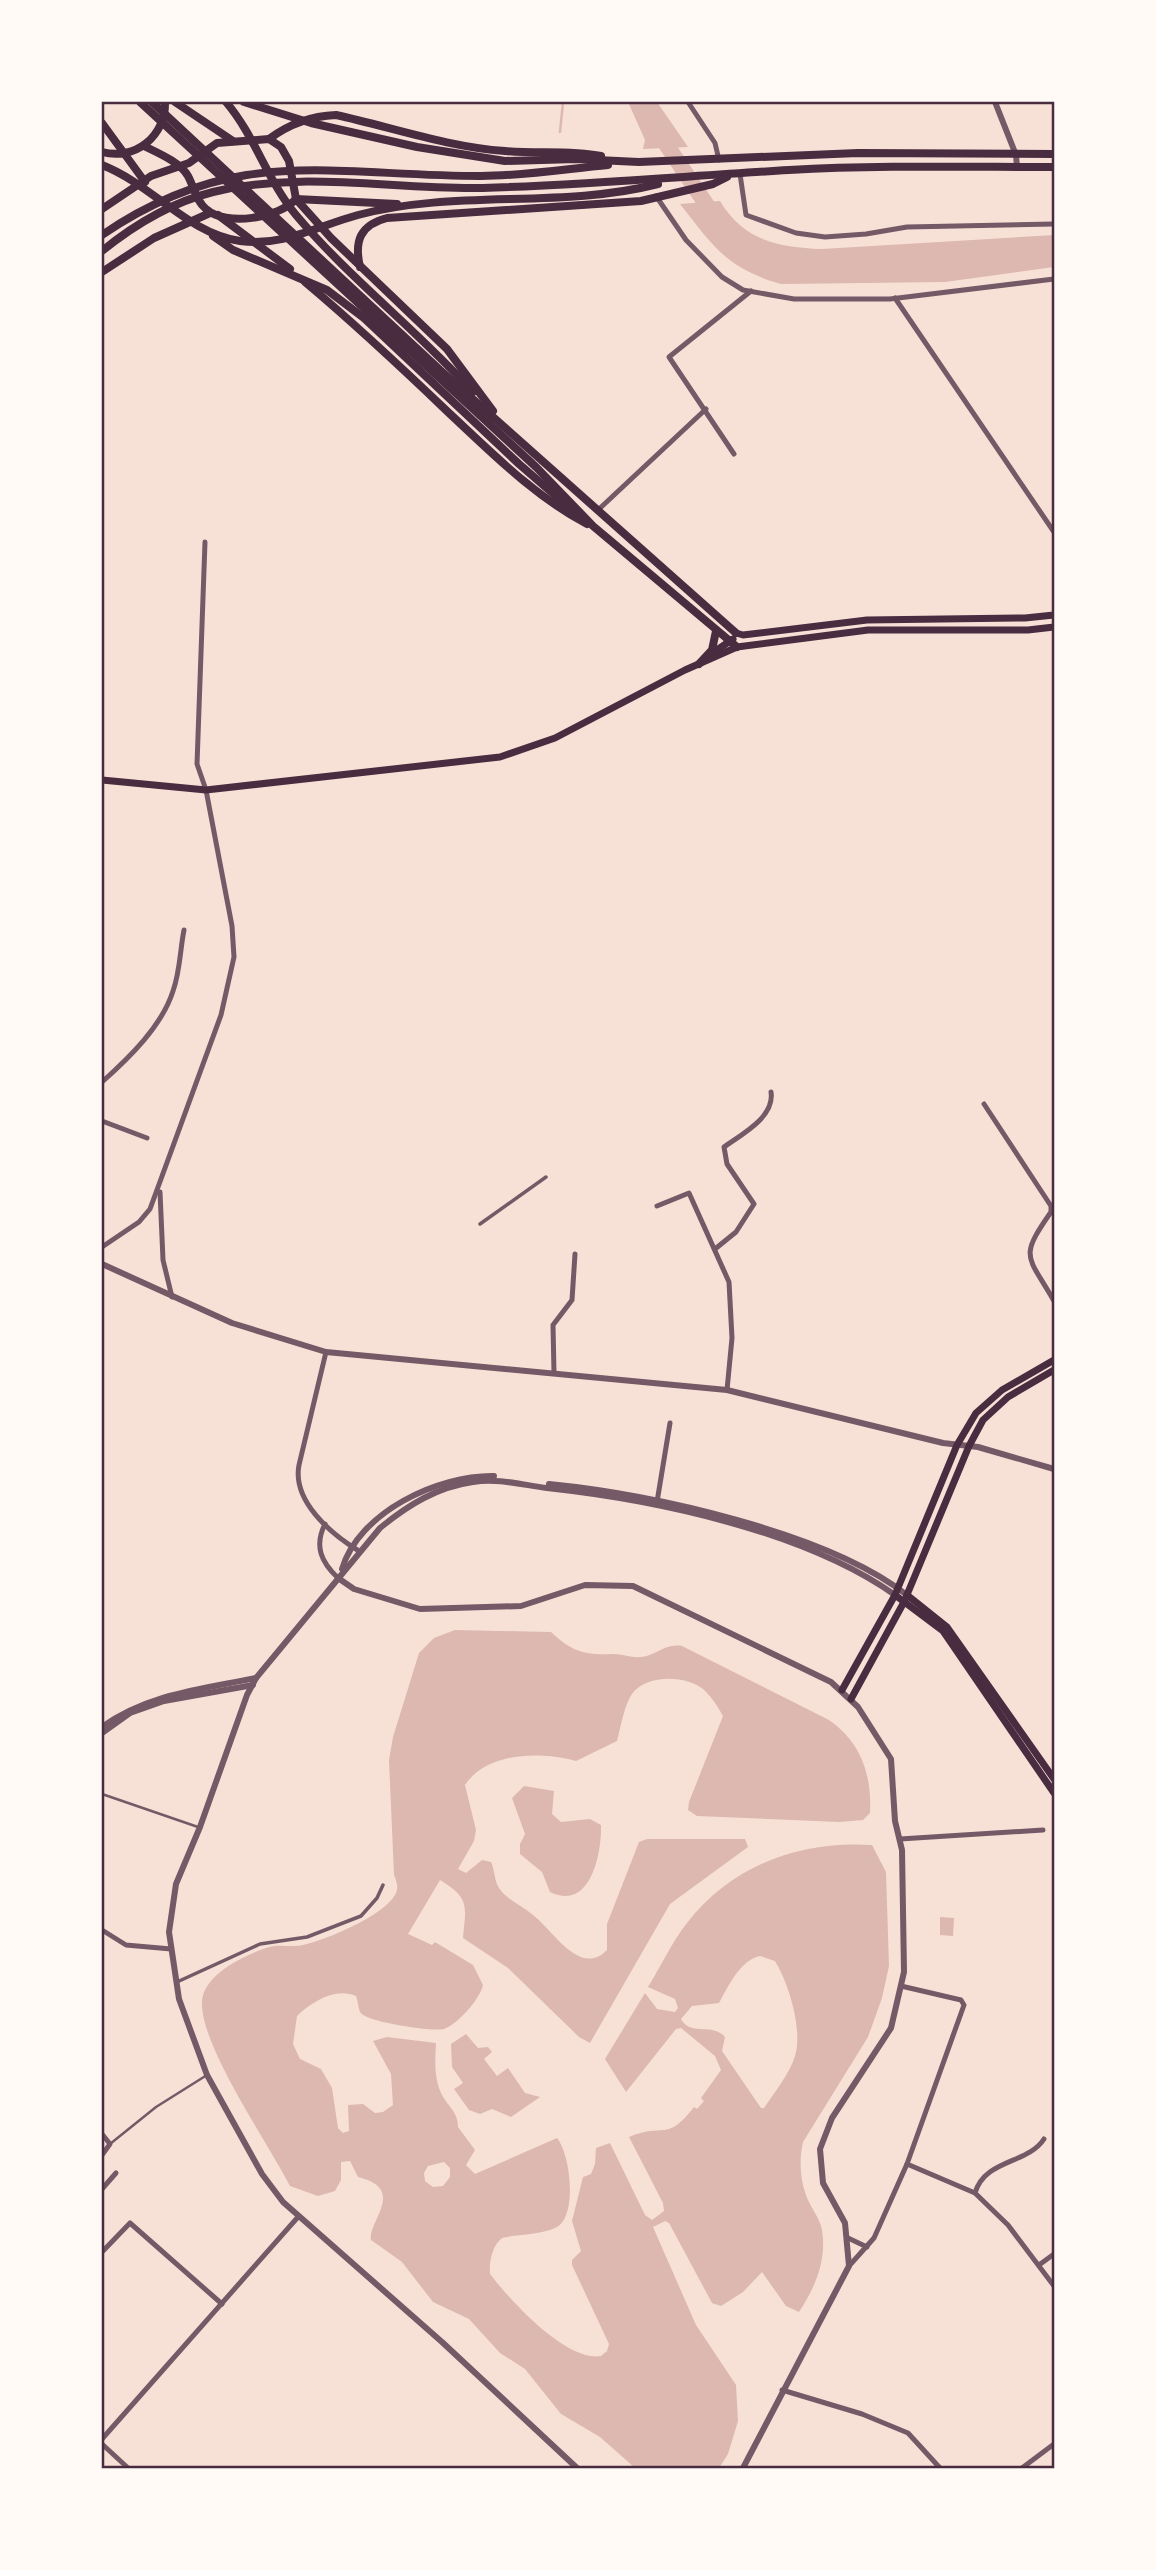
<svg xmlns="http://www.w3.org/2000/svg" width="1156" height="2570" font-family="'Open Sans',sans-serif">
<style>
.water{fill:#dcb8b0;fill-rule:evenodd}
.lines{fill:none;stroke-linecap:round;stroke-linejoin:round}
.stream{stroke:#dcb8b0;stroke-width:2.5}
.river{stroke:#dcb8b0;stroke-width:16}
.service{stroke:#755966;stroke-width:2.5}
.pedestrian{stroke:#755966;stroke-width:3.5}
.minor{stroke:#755966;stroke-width:5}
.tertiary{stroke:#755966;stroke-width:6}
.secondary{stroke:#4a2c40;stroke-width:7}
.primary{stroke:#4a2c40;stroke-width:8}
.neatline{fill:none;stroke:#4a2c40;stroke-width:2.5}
</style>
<rect width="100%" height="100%" fill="#f7e1d7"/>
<g class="water">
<path d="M 628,102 L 657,102 L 688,147 L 643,149 L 645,140 Z"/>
<path d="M 720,201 C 744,241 778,247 822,249 L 1054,235 L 1054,267 L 945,282 L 781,284 C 726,268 714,247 680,204 Z"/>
<path d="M 455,1630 L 551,1632 C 573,1653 586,1655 613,1654 C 622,1654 632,1658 641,1657 C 656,1656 664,1643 682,1646 L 829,1720 C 861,1742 872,1775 870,1813 L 863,1820 L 839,1822 L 697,1816 L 688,1810 L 689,1802 L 723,1716 C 718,1707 711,1696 703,1689 C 686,1675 646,1674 632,1694 C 624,1706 621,1726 617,1741 L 576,1761 C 541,1751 487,1752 465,1785 L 476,1830 L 474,1841 L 458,1869 L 466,1873 L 482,1860 L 491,1862 C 495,1870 494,1880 499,1888 C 507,1900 523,1906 533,1915 C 553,1930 580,1978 607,1950 L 607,1924 L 639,1842 L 647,1839 L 745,1839 L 748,1847 L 670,1904 L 590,2043 L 579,2037 L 508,1968 L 463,1938 C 466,1906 470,1898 440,1880 L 408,1934 L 432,1945 L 435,1942 L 473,1965 L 483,1985 C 480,1999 458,2024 444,2029 C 433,2032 365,2022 360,2012 C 358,2007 358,2001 356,1996 C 335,1987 312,2002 297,2016 L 293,2044 L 300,2059 L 321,2069 L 332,2088 L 338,2128 L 343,2133 L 349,2131 L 348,2105 L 363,2104 L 375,2113 L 383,2112 L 393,2105 L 391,2074 L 373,2041 L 387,2037 L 436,2043 C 435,2060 434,2077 441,2093 C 447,2106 458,2111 458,2127 L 475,2150 L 466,2165 L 475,2174 L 557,2138 C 571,2155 578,2219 555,2228 C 540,2235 518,2234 502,2238 C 492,2246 489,2262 490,2274 C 510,2300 566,2362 601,2356 L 607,2351 L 609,2344 L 572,2265 L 572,2260 L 581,2251 L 572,2221 L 583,2177 L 591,2174 L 595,2164 L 596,2148 L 610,2143 L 645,2215 L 652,2220 L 664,2211 L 663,2203 L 629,2137 C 665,2122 666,2143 694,2107 L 697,2109 L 704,2101 L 701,2098 L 721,2070 L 715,2056 L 681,2028 L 676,2029 L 626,2092 L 605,2059 L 645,1993 L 657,2009 L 675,2012 L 678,2008 L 675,1999 L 648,1987 C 661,1966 672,1942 687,1923 C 732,1865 801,1840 872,1845 L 886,1872 L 889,1966 L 882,1998 L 868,2037 L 803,2142 C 799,2159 800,2179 806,2195 C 810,2207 820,2218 822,2230 C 827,2260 815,2288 799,2312 L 786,2306 L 762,2272 L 743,2292 L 721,2306 L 712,2303 L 669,2223 L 665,2221 L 653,2227 L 696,2325 L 736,2385 L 738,2421 L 728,2454 L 719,2468 L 635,2468 L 600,2437 L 561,2414 L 525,2369 L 500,2353 L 469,2319 L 433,2302 L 402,2262 L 371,2240 C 367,2222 408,2189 358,2177 L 350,2161 L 341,2162 L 341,2180 L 335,2191 L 318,2196 L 290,2186 C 268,2143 202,2048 202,2004 C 201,1976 243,1956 266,1948 C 278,1943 291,1948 303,1945 C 326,1940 383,1916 395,1895 C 399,1888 397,1882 394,1875 L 389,1760 L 393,1737 L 419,1653 L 434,1638 ZM 760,1956 L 775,1961 C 789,1984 803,2030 795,2056 C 790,2073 774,2093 764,2108 L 761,2108 L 722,2051 L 725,2037 C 712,2022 691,2037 681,2019 L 692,2006 L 719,2003 C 728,1987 740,1960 760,1956 ZM 444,2162 L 450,2168 L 450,2177 L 443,2186 L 433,2187 L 425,2181 L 424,2173 L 428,2166 Z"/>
<path d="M 524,1786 L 554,1791 L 552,1814 L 561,1822 L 590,1819 L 601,1825 C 602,1852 591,1912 550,1892 L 542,1872 L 520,1854 L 520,1844 L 525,1834 L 512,1798 Z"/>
<path d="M 940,1917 L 954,1918 L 953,1936 L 940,1935 Z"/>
<path d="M 466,2034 L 478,2048 L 488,2047 L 492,2052 L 484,2059 L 497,2076 L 508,2068 L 525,2093 L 540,2097 L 511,2117 L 492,2109 L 480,2114 L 469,2110 L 454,2089 L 463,2083 L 452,2067 L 451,2044 Z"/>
</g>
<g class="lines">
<path class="stream" d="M 560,132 L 563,102"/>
<path class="river" d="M 638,102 L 716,219"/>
<g class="service">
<path d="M 102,1794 L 198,1827"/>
<path d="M 110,2144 L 156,2107 L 207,2075"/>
</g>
<g class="pedestrian">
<path d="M 480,1224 L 546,1177"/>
<path d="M 177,1982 L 260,1944 L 307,1937 L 361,1916 L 377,1898 L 383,1885"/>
</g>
<g class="minor">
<path d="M 688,102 L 715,143 L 719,160"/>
<path d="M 740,174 L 746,215 L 796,233 L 825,237 L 866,234 L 907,227 L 1054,224"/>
<path d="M 656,196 L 686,240 L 722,277 L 743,290 L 794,299 L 890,299 L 1054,279"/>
<path d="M 895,298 L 1054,532"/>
<path d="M 734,454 L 669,357 L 751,291"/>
<path d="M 598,510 L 706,409"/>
<path d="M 102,1082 C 129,1058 162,1026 173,991 C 180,972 180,950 184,930"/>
<path d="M 984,1104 L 1051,1206 L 1051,1212 C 1018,1259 1028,1255 1054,1301"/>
<path d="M 102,1121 L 147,1138"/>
<path d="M 160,1192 L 163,1260 L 172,1297"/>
<path d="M 657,1206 L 689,1193 L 729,1282 L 732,1338 L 727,1390"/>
<path d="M 102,1247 L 139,1222 L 150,1209 L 221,1015 L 234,957 L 232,926 L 206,790 L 197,764 L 205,542"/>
<path d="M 715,1249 L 736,1232 L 754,1204 L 727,1164 L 724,1147 C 742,1134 775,1117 771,1092"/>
<path d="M 326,1352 L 299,1465 C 292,1501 331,1534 359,1551"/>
<path d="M 554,1373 L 553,1325 L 572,1300 L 575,1254"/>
<path d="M 657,1502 L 670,1423"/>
<path d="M 325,1524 C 314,1546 321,1562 338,1578"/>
<path d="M 900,1839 L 1043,1830"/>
<path d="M 102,1930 L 126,1945 L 171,1949"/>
<path d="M 102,2134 L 110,2144 L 102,2155"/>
<path d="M 907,2164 L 975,2193 L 1008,2225 L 1054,2286"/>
<path d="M 102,2189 L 116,2173"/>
<path d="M 975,2193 C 985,2159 1028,2164 1044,2139"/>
<path d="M 848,2238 L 867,2247"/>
<path d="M 102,2252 L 130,2223 L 222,2304"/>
<path d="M 1039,2265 L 1054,2254"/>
<path d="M 849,2266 L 874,2238 L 907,2164 L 964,2005 L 961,2000 L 901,1986"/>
<path d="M 782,2390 L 862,2414 L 908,2433 L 940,2468"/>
<path d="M 102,2439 L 298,2217"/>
<path d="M 102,2444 L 128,2468"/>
<path d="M 1022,2468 L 1054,2444"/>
</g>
<g class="tertiary">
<path d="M 995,102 L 1016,155 L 1017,167"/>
<path d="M 102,1264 L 232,1323 L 326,1352 L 727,1390 L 943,1443 L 978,1447 L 1054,1469"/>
<path d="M 549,1484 C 650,1494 827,1532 907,1595"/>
<path d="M 342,1569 C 359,1512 438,1475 494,1476"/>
<path d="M 338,1578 L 354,1589 L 420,1609 L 521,1606 L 585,1585 L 633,1586 L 831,1682 L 858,1707 L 891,1759 L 895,1821 L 902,1850 L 904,1972 L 891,2028 L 832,2118 L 820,2149 L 823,2183 L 845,2223 L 849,2266 L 743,2468"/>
<path d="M 102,1727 C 148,1694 202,1689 256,1678"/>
<path d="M 102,1733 L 130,1713 L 164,1701 L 253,1685"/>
<path d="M 577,2468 L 442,2342 L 283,2202 L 262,2174 L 207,2075 L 179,1999 L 169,1932 L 176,1884 L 200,1827 L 247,1695 L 256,1678 L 380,1528 C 408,1505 437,1487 473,1482 C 498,1478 523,1485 547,1488 C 657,1500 804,1531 895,1595"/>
</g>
<g class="secondary">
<path d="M 736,633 L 743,635 L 867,620 L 1025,618 L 1054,615"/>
<path d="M 711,654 L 733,639"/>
<path d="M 102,780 L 206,790 L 500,757 L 555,738 L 685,670 L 737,647 L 868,630 L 1028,630 L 1054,627"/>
<path d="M 895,1595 L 943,1631 L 1054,1793"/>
<path d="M 907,1595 L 947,1627 L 1054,1779"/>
<path d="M 842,1690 L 895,1595 L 957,1445 L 976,1413 L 1002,1390 L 1054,1360"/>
<path d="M 851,1699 L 904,1602 L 969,1446 L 983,1420 L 1008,1397 L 1054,1370"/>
</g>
<g class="primary">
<path d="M 140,102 L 536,467 L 593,526 L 737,647"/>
<path d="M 152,102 L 440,370 L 736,633"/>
<path d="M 175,102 L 233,141"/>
<path d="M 226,102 C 255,136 267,180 296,215 C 350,279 417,330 473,392"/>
<path d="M 244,102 L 311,123 L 417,147 L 505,161 L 576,159 L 639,162 L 858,153 L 1054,154"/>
<path d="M 102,123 L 145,182"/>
<path d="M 269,139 C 289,124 310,116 336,115 C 391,127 448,147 505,151 C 537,154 569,150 601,156"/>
<path d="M 144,146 C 158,153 180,162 188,176 C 194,187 196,201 206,209 C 226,227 279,218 296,199 L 397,204"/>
<path d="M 102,152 C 135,161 166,136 165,102"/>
<path d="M 102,165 C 153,185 187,233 240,241 C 283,247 317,226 358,215 C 456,189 560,209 658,184"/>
<path d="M 102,209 L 151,176 L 189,163 L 217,143 L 269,139 L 281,147 L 289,161 L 296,199 L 331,238 L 447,349 L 493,411"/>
<path d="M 218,215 L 290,269"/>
<path d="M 102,235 C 237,143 330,176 481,176 C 523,176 566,169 608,165"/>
<path d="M 213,236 L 233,250 L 327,290 L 364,318 L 519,464 L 572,510"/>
<path d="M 102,251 C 134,225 173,202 213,192 C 303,170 392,190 483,188 C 585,185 687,176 789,170 C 877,165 967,167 1054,167"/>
<path d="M 360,267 C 354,241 360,225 387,218 L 641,201 L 713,184 L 727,177"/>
<path d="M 102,272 L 154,238 L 210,213"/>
<path d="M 305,282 C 355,324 402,368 449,413 C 492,453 534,496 587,524"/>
<path d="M 699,664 L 712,650 L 716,631"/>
</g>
</g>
<rect width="1156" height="2570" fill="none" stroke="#fffaf5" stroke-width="206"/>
<rect x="103" y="103" width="950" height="2364" class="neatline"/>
</svg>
